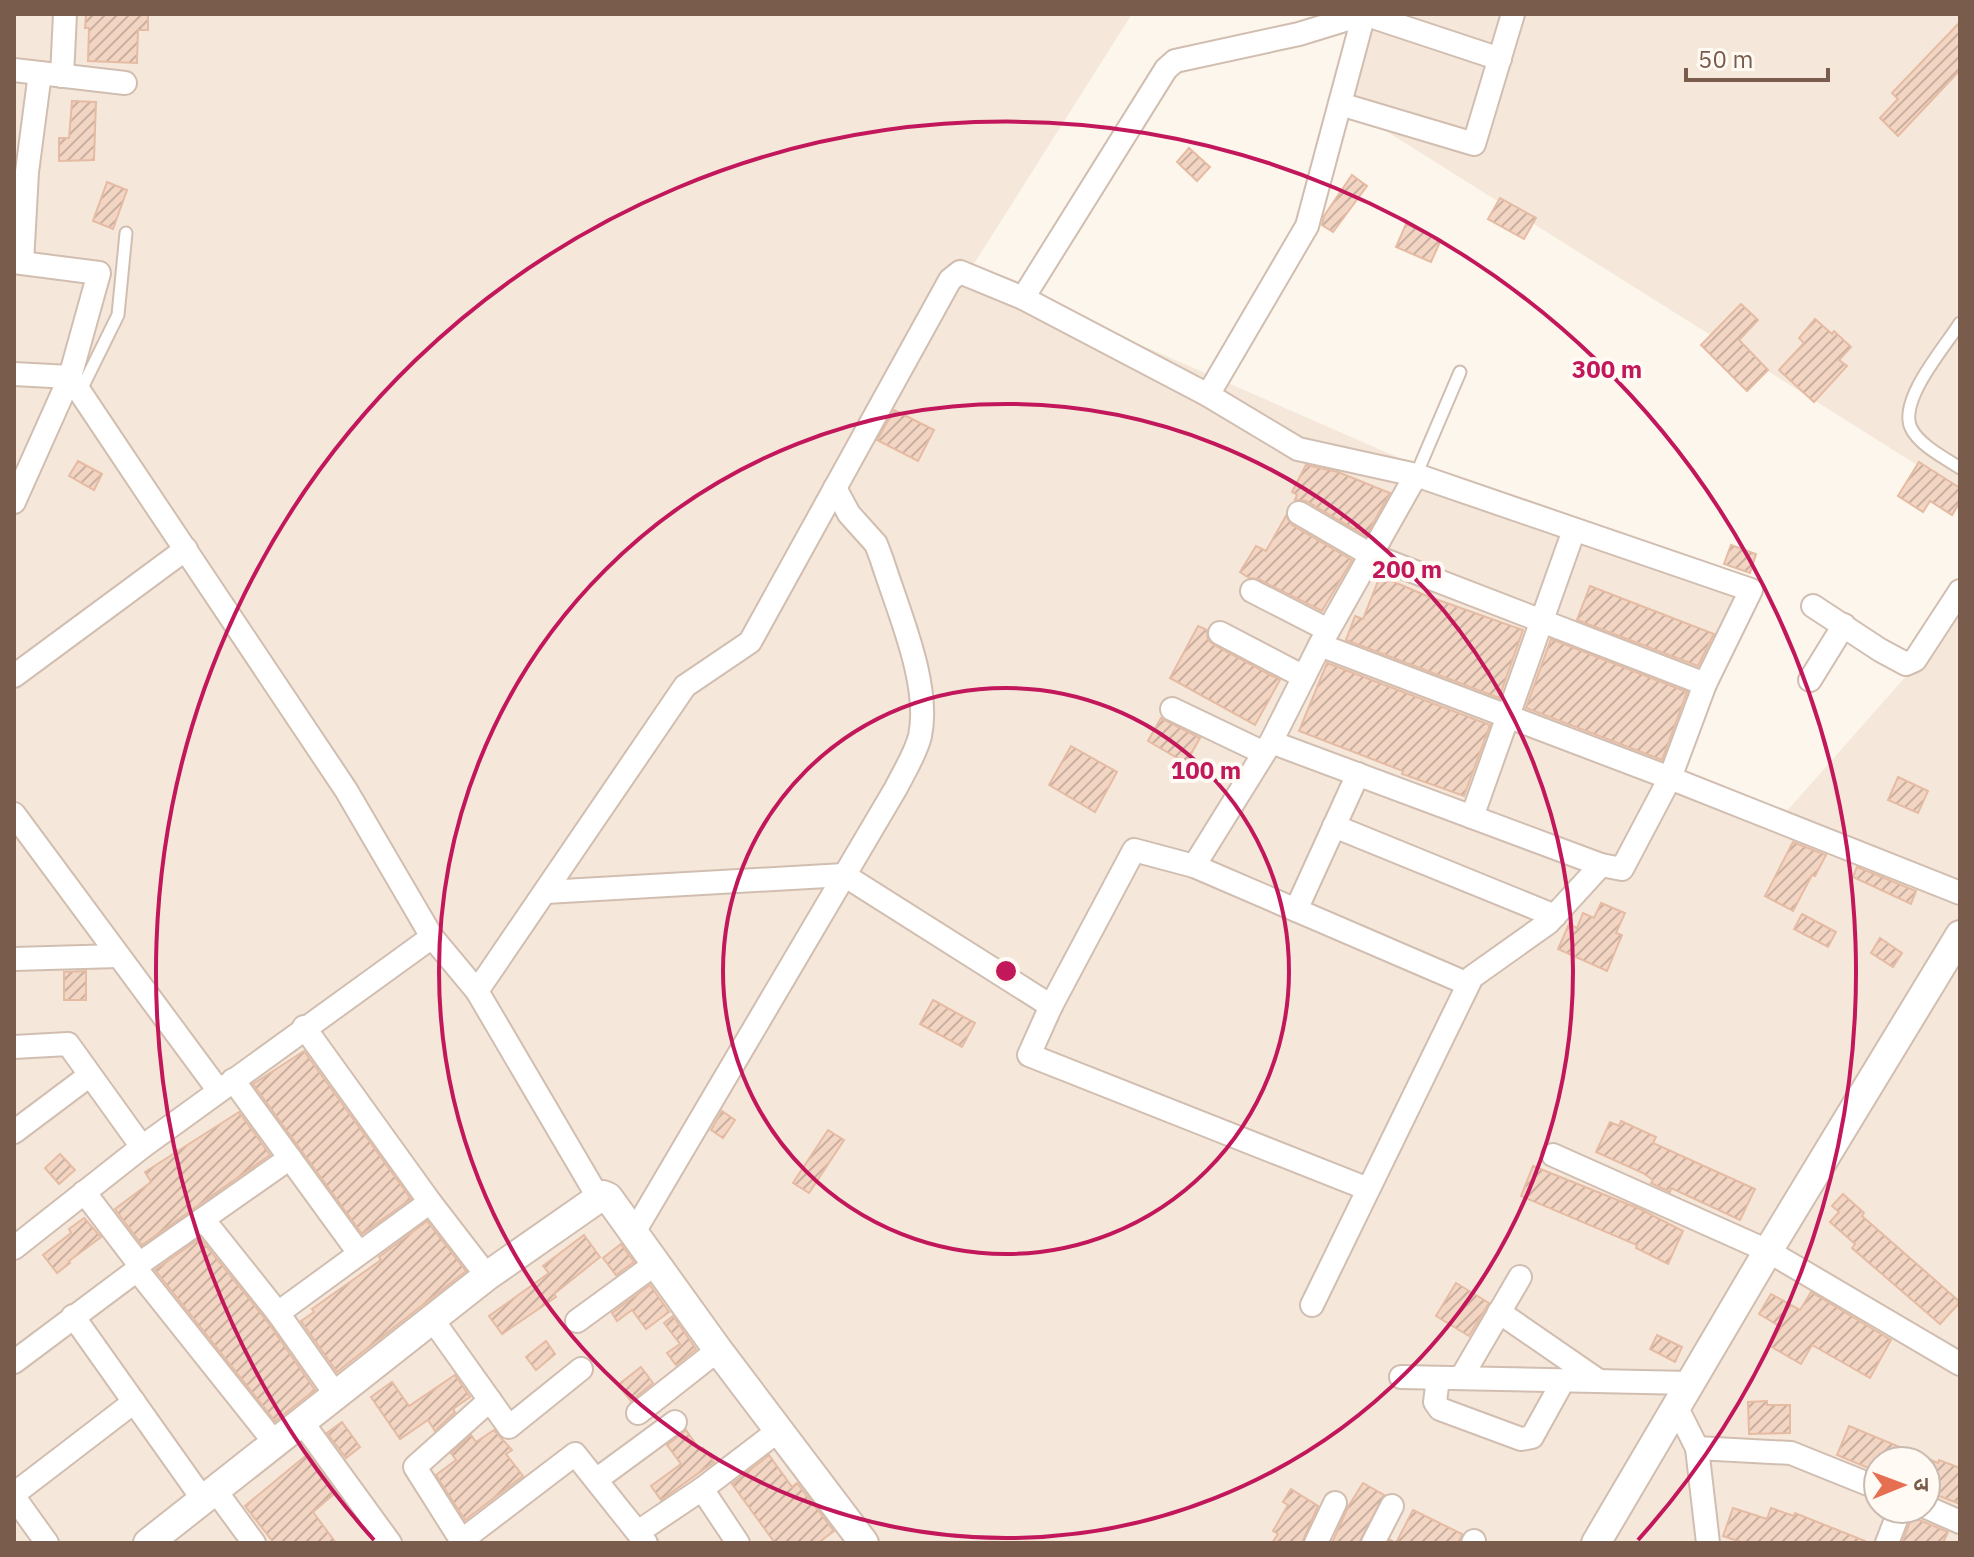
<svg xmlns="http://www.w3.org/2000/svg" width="1974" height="1557" font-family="'IBM Plex Sans','Noto Sans Devanagari',sans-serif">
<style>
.residential{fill:#f5e8da;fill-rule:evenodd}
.building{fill:url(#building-hatch);stroke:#e6bba3;stroke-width:2}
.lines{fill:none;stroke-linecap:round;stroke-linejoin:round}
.service-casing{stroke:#d1beb0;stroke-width:15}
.minor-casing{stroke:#d1beb0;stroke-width:26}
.tertiary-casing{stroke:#d1beb0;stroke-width:32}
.service{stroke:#fff;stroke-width:11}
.minor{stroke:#fff;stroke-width:22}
.tertiary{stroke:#fff;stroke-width:28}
.ring{fill:none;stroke:#c2185b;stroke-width:4}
.centre{fill:#c2185b;stroke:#fffaf3;stroke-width:4}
.ring-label{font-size:24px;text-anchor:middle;font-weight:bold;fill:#c2185b;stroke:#fffaf3;stroke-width:8;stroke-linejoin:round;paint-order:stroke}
</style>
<defs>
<pattern id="building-hatch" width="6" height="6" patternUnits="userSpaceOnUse" patternTransform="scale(2)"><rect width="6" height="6" fill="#f3d5c3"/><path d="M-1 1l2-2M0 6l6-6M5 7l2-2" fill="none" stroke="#cab0a1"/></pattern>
</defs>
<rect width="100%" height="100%" fill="#fdf6ec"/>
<g class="residential">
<path d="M 14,14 L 1132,14 L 970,270 L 1413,464 L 1742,587 L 1671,777 L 1779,820 L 1960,615 L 1960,1543 L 14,1543 ZM 1878,1461 L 1926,1461 L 1926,1509 L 1878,1509 Z"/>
<path d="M 1377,14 L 1960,14 L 1960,492 L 1343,104 Z"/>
</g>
<g class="building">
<path d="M 86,14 L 148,14 L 148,30 L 138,30 L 137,63 L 88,61 L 89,28 L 85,28 Z"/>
<path d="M 1960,22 L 1960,70 L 1898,136 L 1880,118 L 1898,99 L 1892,93 Z"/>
<path d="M 72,101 L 96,102 L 94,160 L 59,161 L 59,138 L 69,138 Z"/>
<path d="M 1189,148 L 1210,167 L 1197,181 L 1177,162 Z"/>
<path d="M 1352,175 L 1367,186 L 1333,232 L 1322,225 L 1324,216 Z"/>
<path d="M 107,182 L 127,190 L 113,229 L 93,221 Z"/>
<path d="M 1500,198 L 1536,218 L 1524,239 L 1488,219 Z"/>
<path d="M 1406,224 L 1441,240 L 1431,262 L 1396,247 Z"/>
<path d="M 1741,304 L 1758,320 L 1739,340 L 1768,370 L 1747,391 L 1701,345 Z"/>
<path d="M 1815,319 L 1832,334 L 1834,331 L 1851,347 L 1839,360 L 1847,366 L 1814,402 L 1779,370 L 1804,343 L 1799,338 Z"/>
<path d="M 894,410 L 934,430 L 918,461 L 877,440 Z"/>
<path d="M 78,461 L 102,474 L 94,490 L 69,476 Z"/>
<path d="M 1919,462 L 1960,488 L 1960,502 L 1952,515 L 1930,501 L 1923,512 L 1898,496 Z"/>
<path d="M 1306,465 L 1338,472 L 1390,493 L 1366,536 L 1306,501 L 1295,500 L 1297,495 L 1292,492 Z"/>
<path d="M 1286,516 L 1292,525 L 1352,560 L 1322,611 L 1258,579 L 1249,578 L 1240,572 L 1256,546 L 1266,551 Z"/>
<path d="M 1731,545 L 1756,554 L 1750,573 L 1724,564 Z"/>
<path d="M 1380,576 L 1427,596 L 1523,630 L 1499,698 L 1346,640 L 1355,616 L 1363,619 Z"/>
<path d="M 1590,586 L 1714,634 L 1698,666 L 1577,620 Z"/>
<path d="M 1198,626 L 1207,630 L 1208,640 L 1214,645 L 1280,680 L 1255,725 L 1170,678 Z"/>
<path d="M 1551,639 L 1687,692 L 1662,760 L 1526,708 Z"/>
<path d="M 1327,663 L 1490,725 L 1464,796 L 1402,774 L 1403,771 L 1299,731 Z"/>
<path d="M 1161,718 L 1200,738 L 1186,763 L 1148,741 Z"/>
<path d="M 1071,746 L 1117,772 L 1095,812 L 1049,785 Z"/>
<path d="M 1898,777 L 1928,791 L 1918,813 L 1888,800 Z"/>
<path d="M 1793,842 L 1826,855 L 1815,876 L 1812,875 L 1793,911 L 1765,896 Z"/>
<path d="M 1857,867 L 1916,891 L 1911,904 L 1853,877 Z"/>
<path d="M 1601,903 L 1625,913 L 1616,933 L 1622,935 L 1607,971 L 1558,949 L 1569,924 L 1577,928 L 1583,913 L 1594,918 Z"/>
<path d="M 1802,914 L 1836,932 L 1828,947 L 1794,929 Z"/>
<path d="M 1880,938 L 1902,953 L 1893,967 L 1871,953 Z"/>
<path d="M 86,971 L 86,1000 L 64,1000 L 64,972 Z"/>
<path d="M 933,1000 L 975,1023 L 962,1047 L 920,1024 Z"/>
<path d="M 304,1051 L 411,1199 L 362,1234 L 253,1084 Z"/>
<path d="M 722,1111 L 735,1120 L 723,1138 L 711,1130 Z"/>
<path d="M 239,1112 L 270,1155 L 142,1245 L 115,1209 L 151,1182 L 145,1172 Z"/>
<path d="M 1621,1121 L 1656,1137 L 1653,1143 L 1755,1189 L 1740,1220 L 1671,1188 L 1670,1192 L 1651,1183 L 1653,1180 L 1643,1173 L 1596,1152 L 1610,1122 L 1619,1126 Z"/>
<path d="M 828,1130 L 844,1140 L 809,1193 L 793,1183 Z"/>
<path d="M 60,1154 L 75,1170 L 59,1184 L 45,1168 Z"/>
<path d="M 1533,1166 L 1640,1209 L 1683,1231 L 1668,1264 L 1636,1248 L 1637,1245 L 1521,1196 Z"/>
<path d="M 1843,1194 L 1864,1213 L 1862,1216 L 1960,1302 L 1940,1324 L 1852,1248 L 1855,1244 L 1830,1222 L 1839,1212 L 1832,1206 Z"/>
<path d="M 84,1218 L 101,1237 L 69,1261 L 70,1263 L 57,1273 L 43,1255 L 71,1233 L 69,1229 Z"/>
<path d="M 427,1221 L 466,1271 L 337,1372 L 301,1321 L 314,1312 L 312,1309 L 381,1260 L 379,1257 Z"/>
<path d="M 584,1235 L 600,1257 L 554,1294 L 556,1297 L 502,1334 L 489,1316 L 549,1273 L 543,1266 Z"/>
<path d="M 200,1238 L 267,1321 L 315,1390 L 275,1421 L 155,1270 Z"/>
<path d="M 621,1244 L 634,1262 L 616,1275 L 603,1258 Z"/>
<path d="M 1456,1283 L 1489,1303 L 1469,1336 L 1436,1316 Z"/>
<path d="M 650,1285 L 669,1312 L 646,1329 L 632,1310 L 617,1321 L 612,1313 Z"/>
<path d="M 1811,1292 L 1891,1340 L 1870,1378 L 1812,1345 L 1801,1364 L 1770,1346 L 1781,1327 L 1759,1314 L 1771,1294 L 1800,1310 Z"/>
<path d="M 673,1316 L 696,1349 L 676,1365 L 667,1353 L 680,1344 L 664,1323 Z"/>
<path d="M 1657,1335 L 1682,1347 L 1675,1362 L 1650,1349 Z"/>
<path d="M 546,1341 L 555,1354 L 536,1370 L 526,1357 Z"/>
<path d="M 641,1367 L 653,1383 L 631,1401 L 618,1385 Z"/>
<path d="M 455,1375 L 470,1397 L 453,1409 L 455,1412 L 435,1431 L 428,1420 L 400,1439 L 371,1397 L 392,1382 L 409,1406 Z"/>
<path d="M 1767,1401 L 1767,1405 L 1790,1405 L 1790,1433 L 1749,1434 L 1748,1402 Z"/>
<path d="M 342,1422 L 360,1447 L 346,1458 L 327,1433 Z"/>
<path d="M 1849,1426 L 1938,1463 L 1939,1460 L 1960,1468 L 1960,1504 L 1926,1491 L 1926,1461 L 1878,1461 L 1878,1472 L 1837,1455 Z"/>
<path d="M 494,1430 L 512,1450 L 506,1454 L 523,1476 L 465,1520 L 436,1475 L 456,1460 L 451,1453 L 471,1435 L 476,1442 Z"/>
<path d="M 686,1430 L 700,1450 L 703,1448 L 714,1462 L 661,1500 L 651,1486 L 681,1464 L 667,1445 Z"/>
<path d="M 308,1454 L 336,1492 L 313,1512 L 336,1543 L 274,1543 L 245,1506 Z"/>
<path d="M 769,1455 L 792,1487 L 797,1483 L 834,1531 L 818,1543 L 775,1543 L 732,1484 Z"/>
<path d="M 1363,1483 L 1384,1495 L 1359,1543 L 1332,1543 L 1348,1507 Z"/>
<path d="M 1291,1489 L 1318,1506 L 1302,1543 L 1272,1543 L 1278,1534 L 1273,1531 L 1288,1505 L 1283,1502 Z"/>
<path d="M 1733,1508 L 1767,1519 L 1771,1508 L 1794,1516 L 1795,1513 L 1865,1541 L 1865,1543 L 1744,1543 L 1723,1536 Z"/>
<path d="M 1413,1510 L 1462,1534 L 1459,1543 L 1389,1543 L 1390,1540 L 1396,1543 Z"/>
<path d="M 1912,1517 L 1948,1532 L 1943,1543 L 1902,1543 Z"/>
</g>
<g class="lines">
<g class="service-casing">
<g id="service">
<path d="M 1960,323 C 1945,347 1898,400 1911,428 C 1919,445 1945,458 1960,468"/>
<path d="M 80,392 L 118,315 L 126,233"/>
<path d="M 1416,475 L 1460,372"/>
</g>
</g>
<g class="minor-casing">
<g id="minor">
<path d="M 14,70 L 125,83"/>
<path d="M 62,76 L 65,14"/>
<path d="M 1340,104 L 1474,144 L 1513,14"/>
<path d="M 14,262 L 99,273 L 70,377 L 14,502"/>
<path d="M 22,263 L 27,172 L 40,73"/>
<path d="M 1023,298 L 1166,69 L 1175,61 L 1299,34 L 1364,14 L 1500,59"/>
<path d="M 14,374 L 70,377 L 346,790 L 432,937 L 477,991 L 598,1197"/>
<path d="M 1208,395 L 1307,226 L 1364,14"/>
<path d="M 1299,513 L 1371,555 L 1705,684"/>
<path d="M 1252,591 L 1328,630"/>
<path d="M 1813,606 L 1880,650 L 1906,664 L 1915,660 L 1960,591"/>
<path d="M 1220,633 L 1304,677"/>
<path d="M 1320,645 L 1670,778 L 1960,893"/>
<path d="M 14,676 L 186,549"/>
<path d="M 1810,680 L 1844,625"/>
<path d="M 1172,709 L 1264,753"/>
<path d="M 14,814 L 219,1091"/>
<path d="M 1472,817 L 1574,530"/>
<path d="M 1334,826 L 1555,916"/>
<path d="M 1194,866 L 1468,984"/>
<path d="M 546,892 L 844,875 L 1051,1006"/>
<path d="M 1296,910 L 1358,774"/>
<path d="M 14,959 L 118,956"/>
<path d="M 477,991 L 685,686 L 750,642 L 950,280 L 960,272 L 1023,298 L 1208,395 L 1298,449 L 1416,475 L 1751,590 L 1705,684 L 1670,778 L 1622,869 L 1601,865 L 1271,742"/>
<path d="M 304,1027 L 430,1202 L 487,1276"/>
<path d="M 14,1047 L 68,1044 L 142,1147"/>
<path d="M 233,1080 L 359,1253"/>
<path d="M 14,1132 L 90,1075"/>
<path d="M 1553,1155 L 1768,1251 L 1960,1364"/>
<path d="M 1368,1189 L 1029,1055 L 1051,1006 L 1134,850 L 1194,866 L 1271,742 L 1320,645 L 1416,475"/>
<path d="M 84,1192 L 139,1264"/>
<path d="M 203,1219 L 278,1313 L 336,1395"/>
<path d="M 633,1234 L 896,788 C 904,772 916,753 920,736 C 931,684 898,611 882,560 L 876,544 L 849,514 L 835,488"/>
<path d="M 14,1248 L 142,1147 L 432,937"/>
<path d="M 137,1270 L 275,1443"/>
<path d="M 1312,1305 L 1472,977 L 1548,923 L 1601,865"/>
<path d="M 1499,1312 L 1599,1381"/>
<path d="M 278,1313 L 430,1202"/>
<path d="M 73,1316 L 202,1498"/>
<path d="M 432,1319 L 509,1427 L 581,1369"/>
<path d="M 577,1321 L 655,1264"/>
<path d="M 14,1362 L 137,1270 L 139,1264 L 290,1158"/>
<path d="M 1401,1377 L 1690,1383"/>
<path d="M 1438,1378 L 1435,1402 L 1440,1409 L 1521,1439 L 1532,1437 L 1563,1381"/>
<path d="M 1461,1378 L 1520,1277"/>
<path d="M 1676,1406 L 1697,1448 L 1791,1453 L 1878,1488"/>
<path d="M 638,1413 L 718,1350"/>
<path d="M 302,1422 L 390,1543"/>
<path d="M 1697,1448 L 1708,1543"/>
<path d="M 596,1480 L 675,1422"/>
<path d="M 702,1489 L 738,1543"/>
<path d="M 215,1490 L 254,1543"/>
<path d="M 14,1494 L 134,1402"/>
<path d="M 14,1497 L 47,1543"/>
<path d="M 1926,1507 L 1960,1522"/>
<path d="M 638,1532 L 702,1489 L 778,1431"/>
<path d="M 461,1541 L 575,1454 L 646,1543"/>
<path d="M 463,1543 L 415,1467 L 490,1400"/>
<path d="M 1316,1543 L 1335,1503"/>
<path d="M 1373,1543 L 1392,1506"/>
<path d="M 1473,1543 L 1474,1541"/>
<path d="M 1887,1543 L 1900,1509"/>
</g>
</g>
<g class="tertiary-casing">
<g id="tertiary">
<path d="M 148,1543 L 487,1276 L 603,1195 L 608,1197 L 718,1350 L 864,1543"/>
<path d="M 1596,1543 L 1768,1251 L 1960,935"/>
</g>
</g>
<use href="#service" class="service"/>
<use href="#minor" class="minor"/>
<use href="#tertiary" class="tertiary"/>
</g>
<g class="ring">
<circle cx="1006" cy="971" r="283"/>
<circle cx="1006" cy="971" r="567"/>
<path d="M374 1540A850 850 0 1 1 1638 1540"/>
</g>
<circle cx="1006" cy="971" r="12" class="centre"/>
<g class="ring-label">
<text x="1607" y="378">300 m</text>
<text x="1407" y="578">200 m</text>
<text x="1206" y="779">100 m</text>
</g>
<rect width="1974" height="1557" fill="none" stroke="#7a5c4d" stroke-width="32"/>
<g transform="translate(1902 1485) rotate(89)"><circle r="38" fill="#fffaf3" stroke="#cabbb1" stroke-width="2"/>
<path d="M0-6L14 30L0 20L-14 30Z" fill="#e76f51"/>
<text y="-12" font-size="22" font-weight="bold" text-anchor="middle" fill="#7a5c4d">उ</text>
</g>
<path d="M1686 68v12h142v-12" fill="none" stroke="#7a5c4d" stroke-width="4"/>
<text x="1698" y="68" font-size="24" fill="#7a5c4d" stroke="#fffaf3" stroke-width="6" paint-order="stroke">50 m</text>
</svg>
